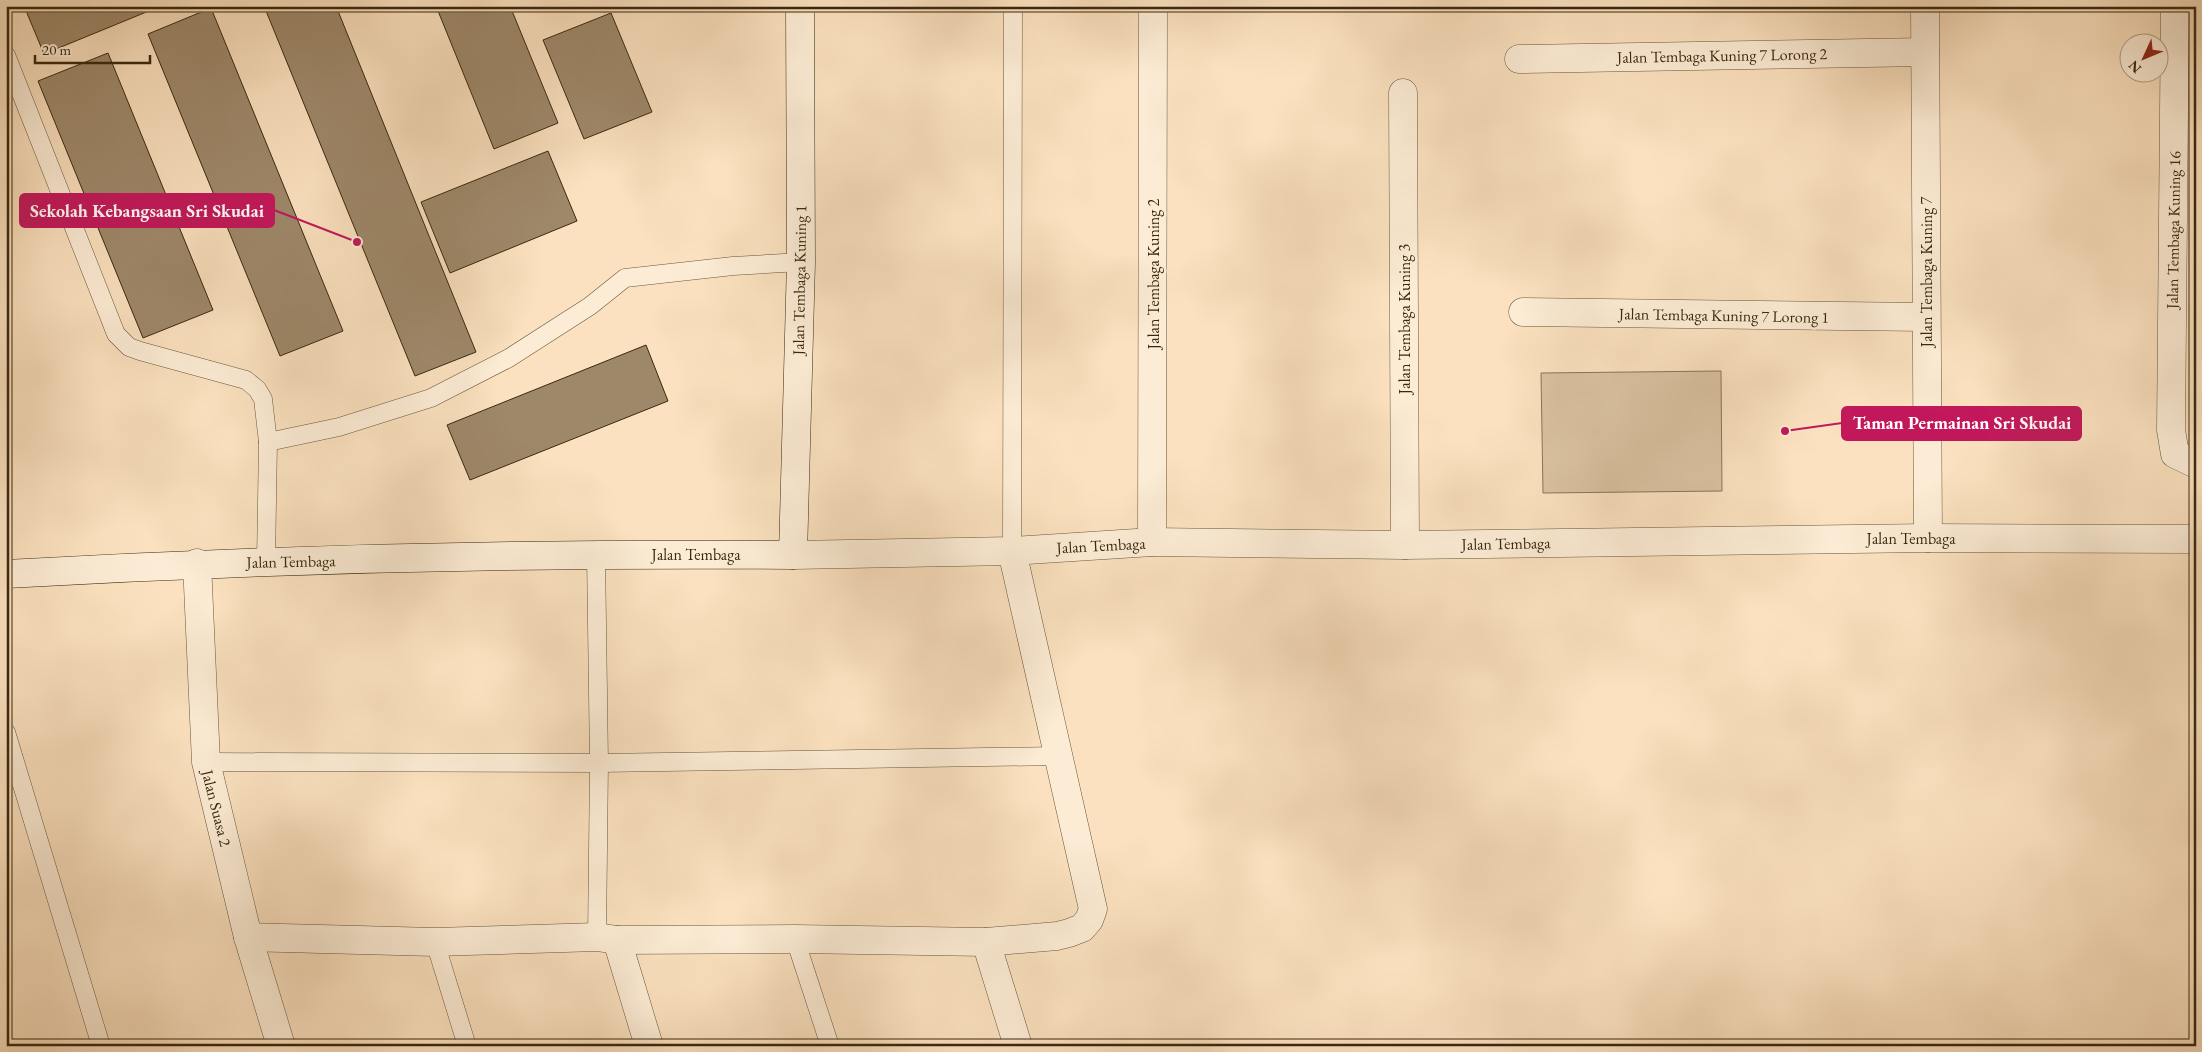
<svg xmlns="http://www.w3.org/2000/svg" width="2202" height="1052" font-family="'EB Garamond',serif">
<style>
.green{fill:#dac2a1;stroke:#8a7558}
.building{fill:#9e886a;stroke:#3a280e}
.lines{fill:none;stroke-linecap:round;stroke-linejoin:round}
.lane-casing{stroke:#6a563a;stroke-width:19}
.street-casing{stroke:#6a563a;stroke-width:29}
.secondary-casing{stroke:#3a280e;stroke-width:29}
.lane{stroke:#fcecd5;stroke-width:18}
.street{stroke:#fcecd5;stroke-width:28}
.secondary{stroke:#fcecd5;stroke-width:28}
.labels{text-anchor:middle;stroke-width:5;stroke-linejoin:round;paint-order:stroke}
.street-label{font-size:16px;fill:#3a280e;stroke:#fcecd5}
.leader{fill:none;stroke:#c2185b;stroke-width:2}
.callout-dot{fill:#c2185b;stroke:#fcecd5;stroke-width:2}
.callout{fill:#c2185b;stroke:#c2185b;stroke-width:2}
.callout-label{font-size:18px;text-anchor:middle;font-weight:bold;fill:#fff}
</style>
<rect width="100%" height="100%" fill="#fbe1bf"/>
<filter id="stains"><feTurbulence type="fractalNoise" baseFrequency=".004" numOctaves="4"/><feColorMatrix values="0 0 0 0 .2 0 0 0 0 .09 0 0 0 0 .02 0 0 0 .5 -.17"/></filter>
<radialGradient id="worn" r=".72"><stop offset=".6" stop-color="#630" stop-opacity="0"/><stop offset="1" stop-color="#630" stop-opacity=".3"/></radialGradient>
<path class="green" d="M 1721,371 L 1722,491 L 1543,493 L 1541,373 Z"/>
<g class="building">
<path d="M 24,6 L 161,6 L 44,54 Z"/>
<path d="M 264,6 L 336,6 L 476,352 L 415,376 Z"/>
<path d="M 436,6 L 510,6 L 558,123 L 494,149 Z"/>
<path d="M 211,8 L 343,331 L 280,356 L 148,34 Z"/>
<path d="M 611,13 L 652,112 L 584,139 L 543,40 Z"/>
<path d="M 108,53 L 213,310 L 143,338 L 38,81 Z"/>
<path d="M 548,151 L 577,221 L 450,273 L 421,202 Z"/>
<path d="M 646,345 L 668,401 L 470,480 L 447,425 Z"/>
</g>
<g class="lines">
<g class="lane-casing">
<g id="lane">
<path d="M 6,55 L 116,334 L 129,347 L 140,351 L 246,380 L 257,389 L 263,399 L 268,442 L 266,562"/>
<path d="M 268,442 L 339,427 L 431,398 L 509,358 L 590,306 L 625,278 L 733,266 L 801,262"/>
<path d="M 1012,551 L 1013,6"/>
<path d="M 596,554 L 599,763 L 597,937"/>
<path d="M 6,732 L 101,1046"/>
<path d="M 206,762 L 599,763 L 1057,756"/>
<path d="M 795,939 L 830,1046"/>
<path d="M 435,942 L 467,1046"/>
</g>
</g>
<g class="street-casing">
<g id="street">
<path d="M 1925,6 L 1928,538"/>
<path d="M 2175,6 L 2171,430 L 2175,454 L 2196,464"/>
<path d="M 1519,59 L 1925,52"/>
<path d="M 1403,93 L 1405,545"/>
<path d="M 1523,312 L 1926,317"/>
<path d="M 1152,542 L 1153,6"/>
<path d="M 793,555 L 1012,551 L 1152,542 L 1405,545 L 1928,538 L 2196,539"/>
<path d="M 197,563 L 206,762 L 248,937 L 281,1046"/>
<path d="M 248,937 L 435,942 L 597,937 L 617,940 L 795,939 L 986,942 L 1057,936 L 1069,933 L 1082,928 L 1089,920 L 1093,909 L 1012,551"/>
<path d="M 617,940 L 649,1046"/>
<path d="M 986,942 L 1018,1046"/>
</g>
</g>
<g class="secondary-casing">
<path id="secondary" d="M 6,574 C 268,559 531,553 793,555 L 801,262 L 800,6"/>
</g>
<use href="#lane" class="lane"/>
<use href="#street" class="street"/>
<use href="#secondary" class="secondary"/>
</g>
<g class="labels">
<g class="street-label">
<text transform="translate(1722 55) rotate(-1)" y="6">Jalan Tembaga Kuning 7 Lorong 2</text>
<text transform="translate(2173 230) rotate(-89)" y="6">Jalan Tembaga Kuning 16</text>
<text transform="translate(1926 272) rotate(-90)" y="6">Jalan Tembaga Kuning 7</text>
<text transform="translate(1153 274) rotate(-90)" y="6">Jalan Tembaga Kuning 2</text>
<text transform="translate(799 280) rotate(-89)" y="6">Jalan Tembaga Kuning 1</text>
<text transform="translate(1724 315) rotate(1)" y="6">Jalan Tembaga Kuning 7 Lorong 1</text>
<text transform="translate(1404 319) rotate(-90)" y="6">Jalan Tembaga Kuning 3</text>
<text x="1911" y="544">Jalan Tembaga</text>
<text transform="translate(1506 543) rotate(-1)" y="6">Jalan Tembaga</text>
<text transform="translate(1101 545) rotate(-3)" y="6">Jalan Tembaga</text>
<text x="696" y="560">Jalan Tembaga</text>
<text transform="translate(291 561) rotate(-1)" y="6">Jalan Tembaga</text>
<text transform="translate(217 808) rotate(76)" y="6">Jalan Suasa 2</text>
</g>
</g>
<path class="leader" d="M357 242L274 210M1785 431L1842 423"/>
<g class="callout-dot">
<circle cx="357" cy="242" r="5"/>
<circle cx="1785" cy="431" r="5"/>
</g>
<g class="callout">
<rect x="20" y="194" width="254" height="33" rx="5"/>
<rect x="1842" y="407" width="239" height="33" rx="5"/>
</g>
<g class="callout-label">
<text x="147" y="217">Sekolah Kebangsaan Sri Skudai</text>
<text x="1962" y="429">Taman Permainan Sri Skudai</text>
</g>
<rect width="2202" height="1052" fill="none" stroke="#fbe1bf" stroke-width="25"/>
<rect x="8" y="8" width="2187" height="1037" fill="none" stroke="#3a280e" stroke-width="2.5"/>
<rect x="12" y="12" width="2177" height="1027" fill="none" stroke="#3a280e"/>
<g transform="translate(2144 58) rotate(226)"><circle r="24" fill="#fcecd5" stroke="#ae9e85"/>
<path d="M0-4L9 19L0 12L-9 19Z" fill="#8f2418"/>
<text y="-8" font-size="14" font-weight="bold" text-anchor="middle" fill="#3a280e">N</text>
</g>
<path d="M35 55v8h115v-8" fill="none" stroke="#3a280e" stroke-width="2.5"/>
<text x="42" y="55" font-size="15" fill="#3a280e" stroke="#fcecd5" stroke-width="4" paint-order="stroke">20 m</text>
<rect width="100%" height="100%" filter="url(#stains)"/>
<rect width="100%" height="100%" fill="url(#worn)"/>
</svg>
